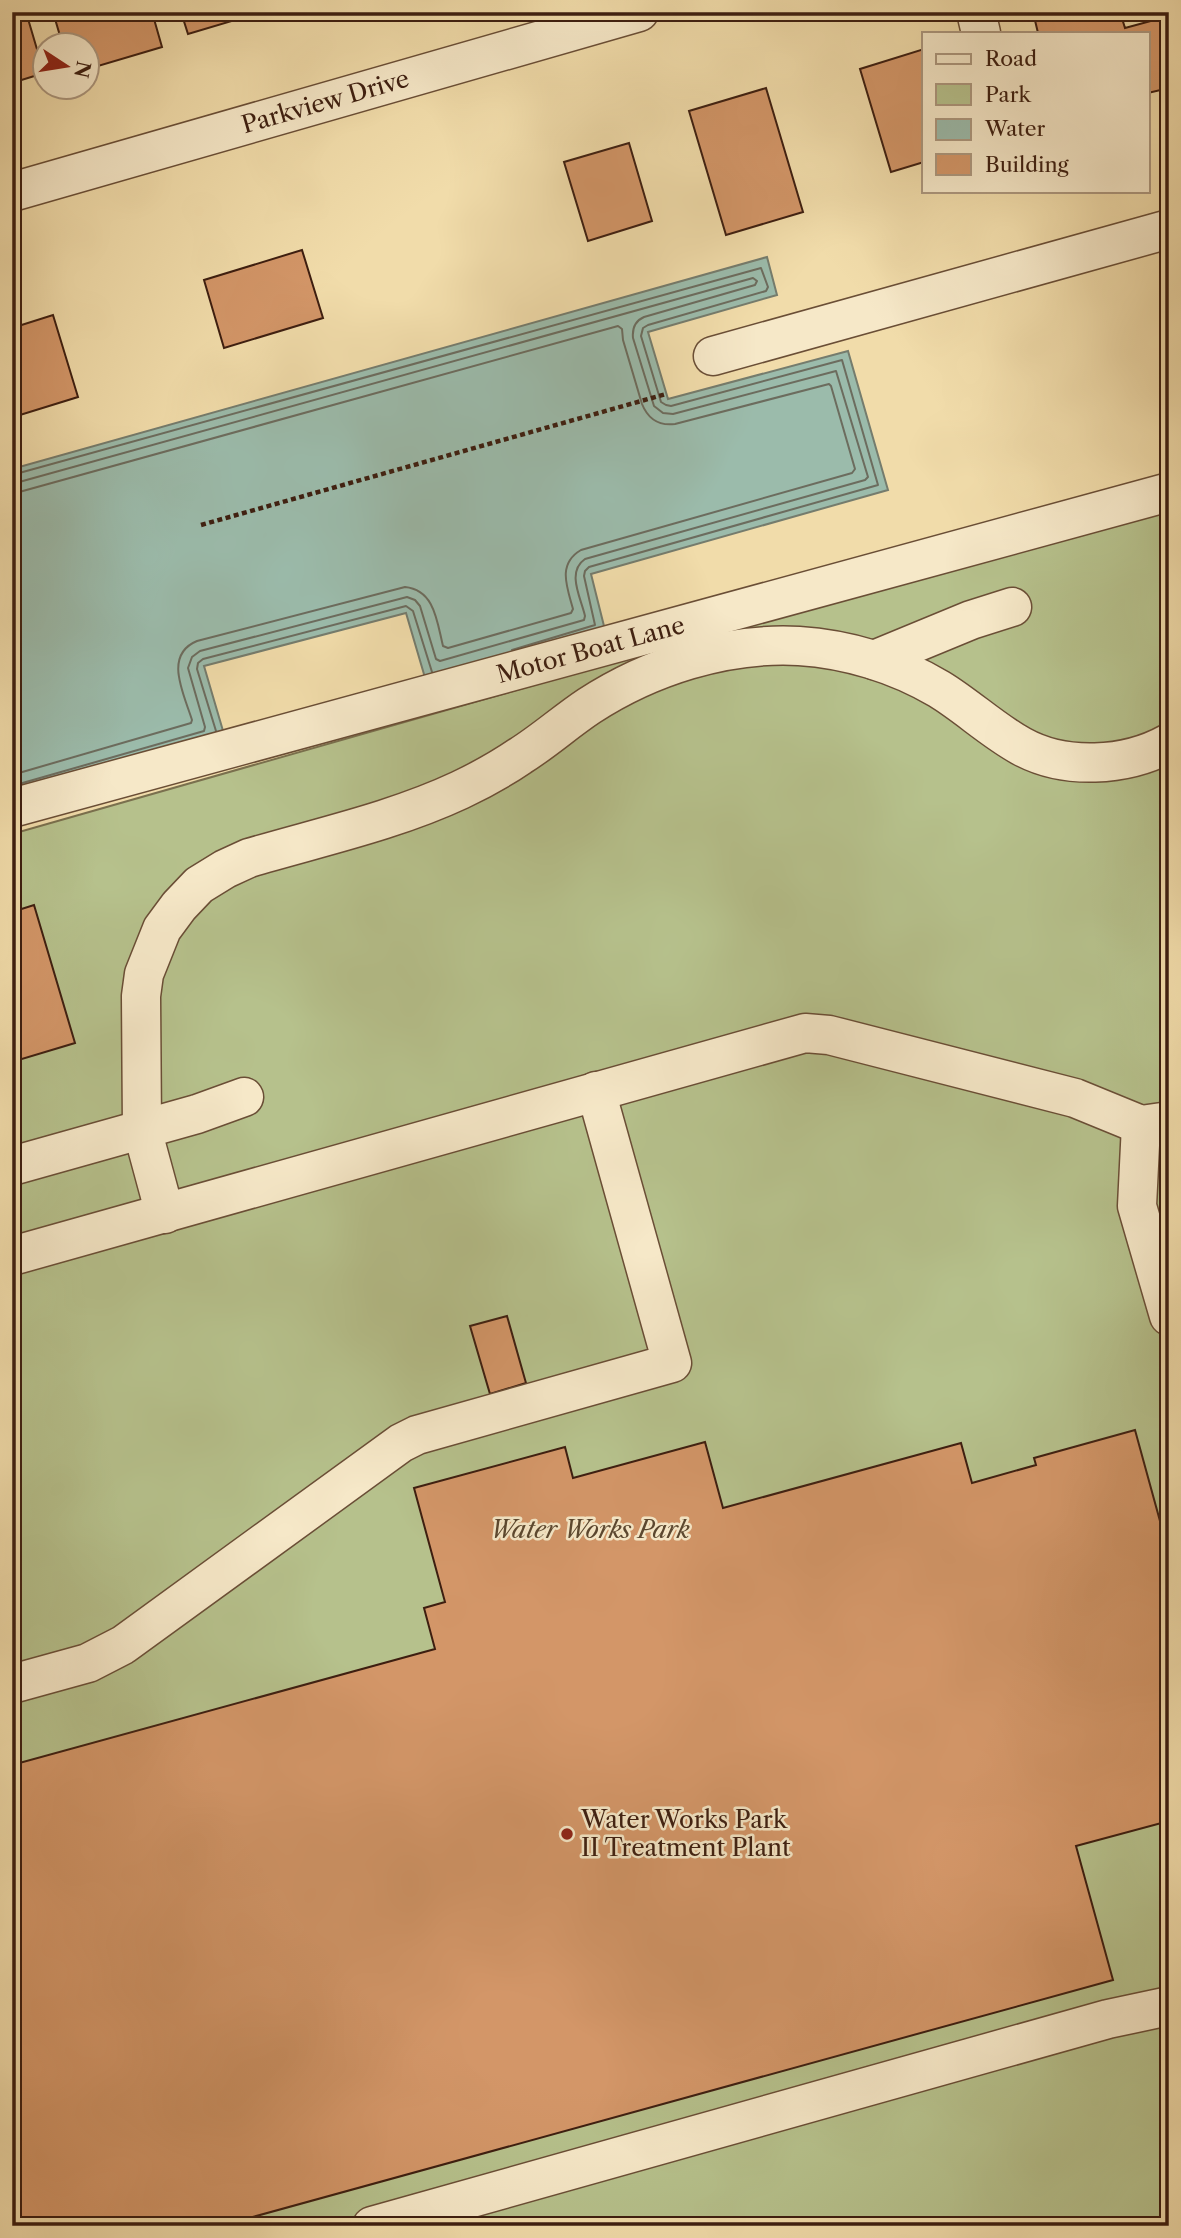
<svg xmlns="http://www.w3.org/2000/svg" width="1181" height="2238" font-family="'Libre Caslon Text',serif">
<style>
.green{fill:#b6c18c;stroke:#7a704e;stroke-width:2}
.water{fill:#9bbbab;stroke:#757c6d;stroke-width:2}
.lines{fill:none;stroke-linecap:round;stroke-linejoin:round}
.shore{stroke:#6c6c5e;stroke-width:2}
.building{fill:#d39668;stroke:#3d1e10;stroke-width:2}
.minor-casing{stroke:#6a4e36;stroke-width:41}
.path{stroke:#3d1e10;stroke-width:4.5;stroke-dasharray:5 3.5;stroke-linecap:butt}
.minor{stroke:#f6e8c8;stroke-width:38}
.poi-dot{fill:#8f2418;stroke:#f6e8c8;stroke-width:2.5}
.labels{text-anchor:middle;stroke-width:5;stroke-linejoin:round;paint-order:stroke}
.street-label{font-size:24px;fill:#3d1e10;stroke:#f6e8c8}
.park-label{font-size:24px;font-style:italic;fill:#5b472f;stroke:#f6e8c8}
.poi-label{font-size:24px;fill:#3d1e10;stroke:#f6e8c8;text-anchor:start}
</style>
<rect width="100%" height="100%" fill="#f1dcaa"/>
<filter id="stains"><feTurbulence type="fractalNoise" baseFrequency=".00286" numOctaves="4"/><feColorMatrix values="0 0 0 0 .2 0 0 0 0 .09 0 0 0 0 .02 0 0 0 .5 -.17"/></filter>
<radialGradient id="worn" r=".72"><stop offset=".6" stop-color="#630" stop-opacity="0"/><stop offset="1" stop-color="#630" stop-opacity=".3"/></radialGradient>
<path class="green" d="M 1169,504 L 1169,2226 L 12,2226 L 12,834 Z"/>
<path class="water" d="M 767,257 L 777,295 L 648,332 L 668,399 L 848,351 L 888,490 L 591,574 L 605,630 L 426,681 L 406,613 L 204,666 L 226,741 L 12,802 L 12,469 Z"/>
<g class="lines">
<g class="shore">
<path d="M 12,475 L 761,268 L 768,287 L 766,291 L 648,325 L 643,328 L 641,336 L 661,402 L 666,405 L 671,406 L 842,360 L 878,485 L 589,567 L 585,571 L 584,576 L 595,625 L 512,650"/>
<path d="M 12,484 L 753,278 L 757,281 L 755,285 L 644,317 C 635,321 632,328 633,338 L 654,406 L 663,413 L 673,414 L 836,371 L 868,477 L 865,480 L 585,559 C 566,572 581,598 585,616 L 584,620 L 440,661 L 436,659 L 420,606 L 415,600 L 407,597 L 200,651 L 192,657 L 188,668 L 205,727 L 204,731 L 12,786"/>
<path d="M 12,494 L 618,326 L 622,329 L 623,340 L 642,404 C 648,419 659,426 675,424 L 829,384 L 831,386 L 855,469 L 852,473 L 581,550 C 557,564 567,587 573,609 L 571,613 L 448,648 L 443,646 C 437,622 435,590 405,587 L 197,641 C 163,655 184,694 192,720 L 191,723 L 12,775"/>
<path d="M 216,731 L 197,669 L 198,663 L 203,659 L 406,606 L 413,611 L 432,672"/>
</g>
</g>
<g class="building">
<path d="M 12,12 L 26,12 L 44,73 L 12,83 Z"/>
<path d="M 53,12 L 152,12 L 162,47 L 88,69 L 88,46 L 63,46 Z"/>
<path d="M 181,12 L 262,12 L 188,34 Z"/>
<path d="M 1033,12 L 1120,12 L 1125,28 L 1169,16 L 1169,88 L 1148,93 L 1148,33 L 1038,33 Z"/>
<path d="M 924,49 L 924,162 L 891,172 L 860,69 Z"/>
<path d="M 766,88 L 803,212 L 726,235 L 689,111 Z"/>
<path d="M 629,143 L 652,221 L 588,241 L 564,162 Z"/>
<path d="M 302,250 L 323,318 L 224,348 L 204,280 Z"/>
<path d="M 53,315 L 78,397 L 20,415 L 12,389 L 12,328 Z"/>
<path d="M 34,905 L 75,1043 L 12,1062 L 12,912 Z"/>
<path d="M 507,1316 L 526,1383 L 490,1394 L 470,1326 Z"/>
<path d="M 1135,1430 L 1160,1521 L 1169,1519 L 1169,1821 L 1076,1846 L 1113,1980 L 220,2226 L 12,2226 L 12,1765 L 435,1649 L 424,1608 L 445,1602 L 414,1488 L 565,1447 L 573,1478 L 705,1442 L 723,1508 L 961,1443 L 972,1483 L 1036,1465 L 1034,1458 Z"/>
</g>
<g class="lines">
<g class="minor-casing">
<g id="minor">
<path d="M 976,12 L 981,33"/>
<path id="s1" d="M 12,192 L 639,12"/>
<path d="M 713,356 L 1169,229"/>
<path d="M 874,660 L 971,620 L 1012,607"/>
<path id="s2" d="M 12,808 L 1169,492"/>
<path d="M 1141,1125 L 1137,1206 L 1169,1316"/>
<path d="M 12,1166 L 197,1114 L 244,1097"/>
<path d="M 165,1214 L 142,1129 L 141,996 L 144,974 L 162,929 L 179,906 L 199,885 L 225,869 L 249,858 C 320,837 394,821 460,790 C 481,780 501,769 520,756 C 544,741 565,722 589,706 C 649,667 725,642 799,646 C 847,649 897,664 939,689 C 967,706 992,730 1021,746 C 1064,770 1126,767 1169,743"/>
<path d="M 12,1256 L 805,1033 L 829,1035 L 1075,1098 L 1141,1125 L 1169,1121"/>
<path d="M 12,1684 L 88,1663 L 123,1645 L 401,1443 L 417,1435 L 672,1363 L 596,1091"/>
<path d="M 372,2226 L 1108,2019 L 1169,2006"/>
</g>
</g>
<path class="path" d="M 201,525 L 666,394"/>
<use href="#minor" class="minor"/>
</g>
<circle class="poi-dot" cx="567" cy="1834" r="7"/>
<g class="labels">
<g class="street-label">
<text dy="8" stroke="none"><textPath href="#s1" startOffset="326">Parkview Drive</textPath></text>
<text dy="8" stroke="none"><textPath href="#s2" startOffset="600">Motor Boat Lane</textPath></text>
</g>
<g class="park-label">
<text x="590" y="1538">Water Works Park</text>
</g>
<g class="poi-label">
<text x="581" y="1828">Water Works Park<tspan x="581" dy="28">II Treatment Plant</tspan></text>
</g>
</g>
<rect width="1181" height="2238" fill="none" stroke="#f1dcaa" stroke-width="42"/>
<rect x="14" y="14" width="1153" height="2210" fill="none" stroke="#3d1e10" stroke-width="3.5"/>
<rect x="21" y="21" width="1139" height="2196" fill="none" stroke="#3d1e10" stroke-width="2"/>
<rect x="922" y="32" width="228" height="161" fill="#f6e8c8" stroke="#ac977e" stroke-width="2"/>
<rect x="936" y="54" width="35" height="10" fill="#f6e8c8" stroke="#ac977e" stroke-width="2"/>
<text x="985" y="66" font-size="21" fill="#3d1e10">Road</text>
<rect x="936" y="84" width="35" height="21" fill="#b6c18c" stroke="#ac977e" stroke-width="2"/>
<text x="985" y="102" font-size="21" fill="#3d1e10">Park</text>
<rect x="936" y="119" width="35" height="21" fill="#9bbbab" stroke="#ac977e" stroke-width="2"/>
<text x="985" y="136" font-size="21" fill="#3d1e10">Water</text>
<rect x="936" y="154" width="35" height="21" fill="#d39668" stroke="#ac977e" stroke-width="2"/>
<text x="985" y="172" font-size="21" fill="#3d1e10">Building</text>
<g transform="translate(66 66) rotate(102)"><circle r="33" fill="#f6e8c8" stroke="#ac977e" stroke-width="2"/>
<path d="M0-5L12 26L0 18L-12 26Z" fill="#8f2418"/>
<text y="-10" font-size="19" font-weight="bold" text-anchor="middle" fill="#3d1e10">N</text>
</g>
<rect width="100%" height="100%" filter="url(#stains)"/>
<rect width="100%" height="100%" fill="url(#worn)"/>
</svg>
